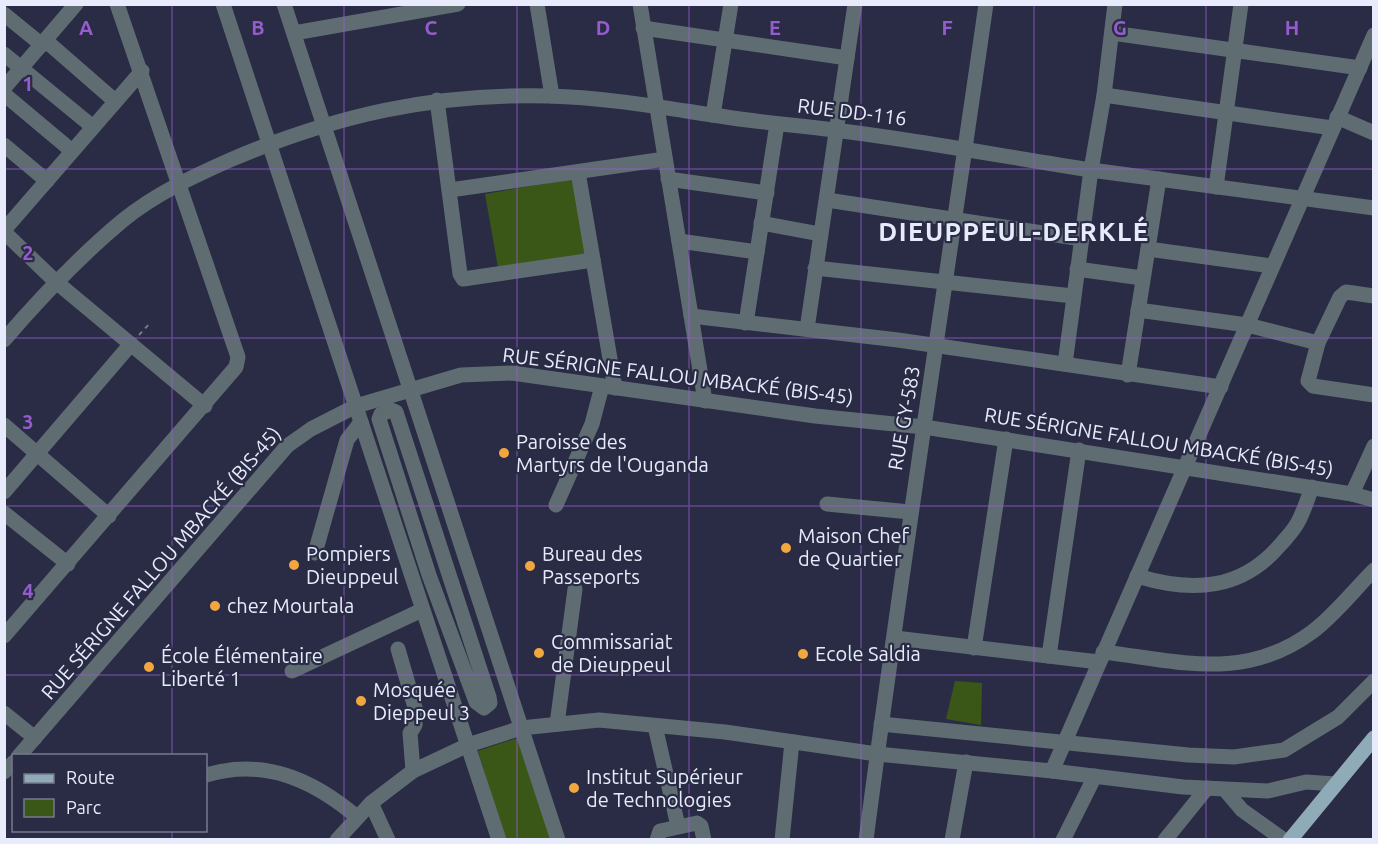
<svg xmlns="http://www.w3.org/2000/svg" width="1378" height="844" font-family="Ubuntu,sans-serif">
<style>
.green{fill:#3b5717}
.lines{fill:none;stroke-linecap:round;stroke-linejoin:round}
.path{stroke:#777a8f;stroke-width:2;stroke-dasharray:4.5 4.5;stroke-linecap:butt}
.minor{stroke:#5f6d73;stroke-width:15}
.major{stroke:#8eabb7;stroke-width:15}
.grid{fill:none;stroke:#965cce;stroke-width:1.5;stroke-opacity:0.55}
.poi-dot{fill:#f1a63f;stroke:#292c44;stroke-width:2}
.labels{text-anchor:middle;stroke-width:4.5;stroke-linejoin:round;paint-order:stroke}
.street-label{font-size:20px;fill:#e8ebfb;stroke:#292c44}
.poi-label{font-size:20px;fill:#e8ebfb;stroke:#292c44;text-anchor:start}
.district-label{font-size:26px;font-weight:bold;letter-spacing:1.5px;fill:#e8ebfb;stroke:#292c44}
.grid-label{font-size:20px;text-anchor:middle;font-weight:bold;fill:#965cce;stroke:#292c44;stroke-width:4.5;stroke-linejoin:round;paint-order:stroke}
</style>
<rect width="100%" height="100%" fill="#292c44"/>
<g class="green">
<path d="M 574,179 L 588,258 L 499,273 L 485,194 Z"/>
<path d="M 955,681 L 982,683 L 981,725 L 946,719 Z"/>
<path d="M 514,739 L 518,739 L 553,839 L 505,839 L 478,751 Z"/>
</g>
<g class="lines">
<path class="path" d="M 139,335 L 151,322"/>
<g class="minor">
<path d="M 223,4 L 499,840"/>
<path d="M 284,4 L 558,840"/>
<path d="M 537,4 L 552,96"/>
<path d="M 640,4 L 705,401"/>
<path d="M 4,14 L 42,45"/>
<path d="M 643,28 L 847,58"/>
<path d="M 294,33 L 458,4"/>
<path d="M 1112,33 L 1360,68"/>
<path d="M 45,40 L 115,101"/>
<path d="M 4,54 L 93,127"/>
<path d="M 4,88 L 76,4"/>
<path d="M 4,94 L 72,151"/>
<path d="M 1104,95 L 1332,128"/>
<path d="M 437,100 L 460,274 L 463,279 L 593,260"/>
<path d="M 713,115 L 731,4"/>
<path d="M 1337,117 L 1374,133"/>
<path d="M 4,145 L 47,181"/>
<path d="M 578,172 L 615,388"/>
<path d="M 668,179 L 767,193"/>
<path d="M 1216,187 L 1241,4"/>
<path d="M 450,190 L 665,159"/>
<path d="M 827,200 L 1082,239"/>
<path d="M 761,223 L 820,234"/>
<path d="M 4,230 L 142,71"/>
<path d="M 4,232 L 55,281 L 205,406"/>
<path d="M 679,241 L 757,252"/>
<path d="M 1148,249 L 1272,266"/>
<path d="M 815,268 L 1073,296"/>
<path d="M 1077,269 L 1142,278"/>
<path d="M 1374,296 L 1346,292 L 1340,297 L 1318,343 L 1308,381 L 1313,386 L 1374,395"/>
<path d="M 1138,310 L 1247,325 L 1318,343"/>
<path d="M 691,316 L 898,340 L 1221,387"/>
<path d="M 746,323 L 777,124"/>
<path d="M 807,329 L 855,4"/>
<path d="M 4,340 C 41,297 79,257 122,221 C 155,194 192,177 230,160 C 336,115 434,93 549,96 C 627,98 703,116 781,124 C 885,134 988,154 1091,170 C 1185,183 1279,196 1374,208"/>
<path d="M 1065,364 L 1091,170 L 1104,95 L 1115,4"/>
<path d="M 1128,375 L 1159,179"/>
<path d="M 391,410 L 396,412 L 489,697 L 490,703 L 484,708 L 476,702 L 429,575 L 379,419 L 381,414 Z"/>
<path d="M 4,425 L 109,516"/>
<path d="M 4,492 L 131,344"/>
<path d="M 1352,494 L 1374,446"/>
<path d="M 827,504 L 910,512"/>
<path d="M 556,505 L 592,424 L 602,386"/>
<path d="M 4,513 L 68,564"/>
<path d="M 315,553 L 347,440 L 361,422"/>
<path d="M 1137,576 C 1193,593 1242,590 1281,544 C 1287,537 1294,530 1298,522 C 1304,511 1308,498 1312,487"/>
<path d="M 4,636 L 236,367 L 238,357 L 117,4"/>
<path d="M 895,638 L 1099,662"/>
<path d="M 974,648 L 1006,439"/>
<path d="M 398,649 L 416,711 L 415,725 L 410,733 L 413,771"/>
<path d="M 1103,652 C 1180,661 1244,682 1312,632 C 1334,616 1354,590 1374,570"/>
<path d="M 1049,656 L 1079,450"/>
<path d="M 292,671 L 422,610"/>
<path d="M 4,713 L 35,738"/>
<path d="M 557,724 L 575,589"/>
<path d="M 881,724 L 1188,755 L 1234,757 L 1284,750 L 1338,717 L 1374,681"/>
<path d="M 655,726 L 678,826"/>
<path d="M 19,756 L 287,446 L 311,429 L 356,406 L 461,375 L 512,373 L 815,416 L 924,427 L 1352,494 L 1374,500"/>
<path d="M 1052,771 L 1374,35"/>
<path d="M 4,772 L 14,762"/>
<path d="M 206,775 C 264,758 312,779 357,817"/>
<path d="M 1225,790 L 1242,810 L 1284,840"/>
<path d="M 371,803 L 388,840"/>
<path d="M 337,840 L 371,803 L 413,771 L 468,745 L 521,728 L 599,720 L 725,732 L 877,754 L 1052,771 L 1183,787 L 1268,791 L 1306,782 L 1335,784"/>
<path d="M 657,840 L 660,831 L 697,823 L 701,826 L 704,840"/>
<path d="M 782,840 L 792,742"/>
<path d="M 866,840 C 902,561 946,283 986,4"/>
<path d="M 952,840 L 966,762"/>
<path d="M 1063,840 L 1095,776"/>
<path d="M 1165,840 L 1207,788"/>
</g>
<path class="major" d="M 1290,840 L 1374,738"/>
</g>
<path class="grid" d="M 172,4 L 172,756M 344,4 L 344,840M 517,4 L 517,840M 689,4 L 689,840M 861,4 L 861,840M 1034,4 L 1034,840M 1206,4 L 1206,840M 4,169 L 1374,169M 4,338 L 1374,338M 4,506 L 1374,506M 4,675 L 1374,675M 172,830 L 172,840"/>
<g class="poi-dot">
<circle cx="504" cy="453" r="6"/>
<circle cx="786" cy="548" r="6"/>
<circle cx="294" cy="565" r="6"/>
<circle cx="530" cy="566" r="6"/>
<circle cx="215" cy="606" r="6"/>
<circle cx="539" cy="653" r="6"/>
<circle cx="803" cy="654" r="6"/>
<circle cx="149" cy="667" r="6"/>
<circle cx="361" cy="701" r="6"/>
<circle cx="574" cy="788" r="6"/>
</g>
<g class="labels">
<g class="street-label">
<text transform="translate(852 112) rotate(7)" y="7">RUE DD-116</text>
<text transform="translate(678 376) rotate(7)" y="7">RUE SÉRIGNE FALLOU MBACKÉ (BIS-45)</text>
<text transform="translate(904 418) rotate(-80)" y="7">RUE GY-583</text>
<text transform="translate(1159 442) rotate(9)" y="7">RUE SÉRIGNE FALLOU MBACKÉ (BIS-45)</text>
<text transform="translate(161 563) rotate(-49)" y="7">RUE SÉRIGNE FALLOU MBACKÉ (BIS-45)</text>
</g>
<g class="poi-label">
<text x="516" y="449">Paroisse des<tspan x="516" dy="23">Martyrs de l'Ouganda</tspan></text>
<text x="798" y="543">Maison Chef<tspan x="798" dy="23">de Quartier</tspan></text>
<text x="306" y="561">Pompiers<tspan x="306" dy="23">Dieuppeul</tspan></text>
<text x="542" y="561">Bureau des<tspan x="542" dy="23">Passeports</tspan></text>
<text x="227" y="613">chez Mourtala</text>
<text x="551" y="649">Commissariat<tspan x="551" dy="23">de Dieuppeul</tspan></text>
<text x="815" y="661">Ecole Saldia</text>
<text x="161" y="663">École Élémentaire<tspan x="161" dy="23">Liberté 1</tspan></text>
<text x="373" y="697">Mosquée<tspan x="373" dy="23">Dieppeul 3</tspan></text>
<text x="586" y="784">Institut Supérieur<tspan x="586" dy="23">de Technologies</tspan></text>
</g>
<g class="district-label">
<text x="1014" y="241">DIEUPPEUL-DERKLÉ</text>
</g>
</g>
<g class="grid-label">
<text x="86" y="35">A</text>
<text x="258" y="35">B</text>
<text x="431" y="35">C</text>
<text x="603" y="35">D</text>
<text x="775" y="35">E</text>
<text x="947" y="35">F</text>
<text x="1120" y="35">G</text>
<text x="1292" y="35">H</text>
<text x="28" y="91">1</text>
<text x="28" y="260">2</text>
<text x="28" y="429">3</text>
<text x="28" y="598">4</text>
</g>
<rect width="1378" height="844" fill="none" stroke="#e8ebfb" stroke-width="12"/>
<rect x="12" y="754" width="195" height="78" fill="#292c44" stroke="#75788d" stroke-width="1.5"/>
<rect x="24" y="774" width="30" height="9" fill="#8eabb7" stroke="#75788d" stroke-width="1.5"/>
<text x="66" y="784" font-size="18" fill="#e8ebfb">Route</text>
<rect x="24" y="799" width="30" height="18" fill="#3b5717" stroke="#75788d" stroke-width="1.5"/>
<text x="66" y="814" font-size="18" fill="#e8ebfb">Parc</text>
</svg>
